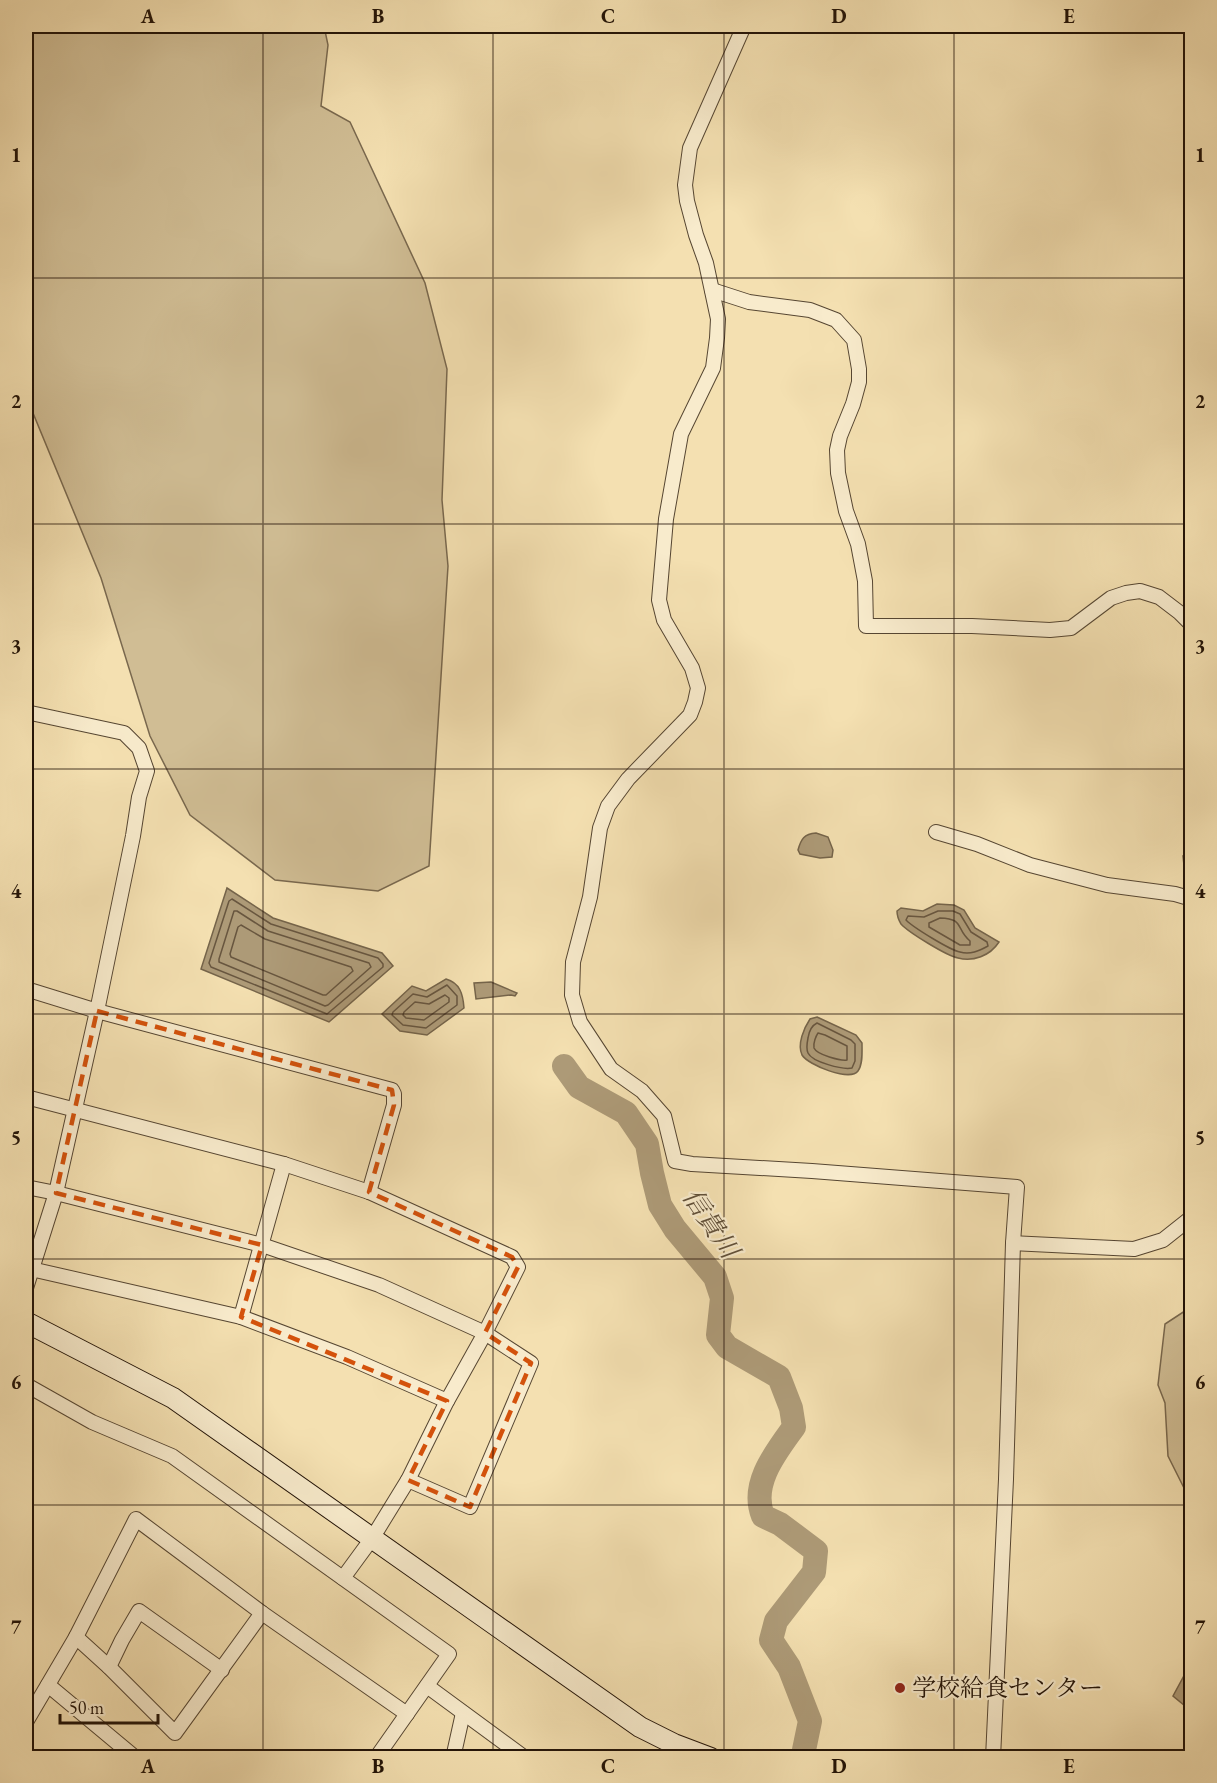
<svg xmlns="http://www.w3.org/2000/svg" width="1217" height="1783" font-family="'EB Garamond','Noto Serif JP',serif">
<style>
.green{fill:#d0bd94;stroke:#79684e;stroke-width:1.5}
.water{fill:#ad9a77;stroke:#75644a;stroke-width:1.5}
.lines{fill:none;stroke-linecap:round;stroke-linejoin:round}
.shore{stroke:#68563f;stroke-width:1.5}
.river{stroke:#ad9a77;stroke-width:24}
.street-casing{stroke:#564632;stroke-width:16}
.secondary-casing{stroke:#221307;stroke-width:22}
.street{stroke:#f8ebcc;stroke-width:14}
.secondary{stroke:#f8ebcc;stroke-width:20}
.marked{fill:none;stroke:#d4520c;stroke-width:4.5;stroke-dasharray:12 8;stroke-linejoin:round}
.grid{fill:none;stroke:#221307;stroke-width:1.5;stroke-opacity:0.55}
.poi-dot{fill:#8f2418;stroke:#f8ebcc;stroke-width:2}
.labels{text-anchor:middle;stroke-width:4.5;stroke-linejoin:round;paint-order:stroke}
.poi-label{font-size:24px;fill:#221307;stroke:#f8ebcc;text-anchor:start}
.water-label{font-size:26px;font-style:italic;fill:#615039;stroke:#f8ebcc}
.neatline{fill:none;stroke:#221307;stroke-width:2}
.grid-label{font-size:20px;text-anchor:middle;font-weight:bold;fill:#221307}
</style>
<rect width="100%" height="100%" fill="#f4e0b1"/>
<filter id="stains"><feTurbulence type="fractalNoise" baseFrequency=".00333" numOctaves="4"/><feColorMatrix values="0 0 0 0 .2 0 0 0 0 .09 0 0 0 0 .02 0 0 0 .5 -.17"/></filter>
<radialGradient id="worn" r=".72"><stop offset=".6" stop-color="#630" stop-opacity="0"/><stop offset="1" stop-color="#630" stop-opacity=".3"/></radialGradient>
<g class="green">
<path d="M 26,26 L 324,26 L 328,45 L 321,106 L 350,122 L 425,283 L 447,369 L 442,500 L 448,566 L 429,866 L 378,891 L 275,880 L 190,815 L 150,736 L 101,578 L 26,396 Z"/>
<path d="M 1191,1307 L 1191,1502 L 1168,1456 L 1165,1403 L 1158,1385 L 1165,1324 Z"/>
</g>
<g class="water">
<path d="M 816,833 L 828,837 L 833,850 L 832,857 L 820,858 L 800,854 L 798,850 C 801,839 804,834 816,833 Z"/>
<path d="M 1191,855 L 1192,855 L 1191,885 L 1186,884 L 1183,856 Z"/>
<path d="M 227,888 L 273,918 L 382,953 L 393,966 L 329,1022 L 201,969 Z"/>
<path d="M 937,904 L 954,905 L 964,910 L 975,928 L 999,942 C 990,956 973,962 958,958 C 947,956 908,932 901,924 C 898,919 897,916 897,911 L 901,908 L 923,911 Z"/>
<path d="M 446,979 C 460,983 463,994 464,1008 L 427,1035 L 400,1031 L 382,1014 L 412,986 L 426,991 Z"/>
<path d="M 491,982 L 517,993 L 515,996 L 511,995 L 476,999 L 474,983 Z"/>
<path d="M 817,1017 L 856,1035 L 862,1043 C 862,1052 863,1064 858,1071 C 850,1082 808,1065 802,1055 C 797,1044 804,1028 810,1019 Z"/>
<path d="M 1191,1668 L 1191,1719 L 1185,1706 L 1173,1696 L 1186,1672 Z"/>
</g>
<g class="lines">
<g class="shore">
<path d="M 232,899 L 271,924 L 378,958 L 383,964 L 383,967 L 327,1014 L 211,967 L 209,963 L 229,901 Z"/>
<path d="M 234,911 L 237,911 L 268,931 L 369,963 L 371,967 L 328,1005 L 325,1006 L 219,962 L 219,959 Z"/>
<path d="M 938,911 L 953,911 L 960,914 L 971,932 L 987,942 L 988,946 C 979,951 970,955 960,952 C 950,950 914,928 906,920 L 908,916 L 924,917 Z"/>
<path d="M 940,918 C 965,919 955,928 970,941 L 970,945 L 960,945 L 929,927 L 929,923 Z"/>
<path d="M 241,925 L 265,939 L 351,967 L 353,971 L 326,995 L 323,995 L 231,957 L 230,954 L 238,927 Z"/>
<path d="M 447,985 L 457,996 L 457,1005 L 426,1028 L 403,1025 L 392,1015 L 393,1012 L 413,994 L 427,997 Z"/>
<path d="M 445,995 L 449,998 L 449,1002 L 424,1020 L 406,1018 L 403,1015 L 404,1012 L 415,1002 L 429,1004 Z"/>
<path d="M 817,1023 L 851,1040 L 855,1044 L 855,1061 L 852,1068 C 843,1070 812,1062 808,1053 C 806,1049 807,1043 808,1038 C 809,1031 811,1026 817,1023 Z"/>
<path d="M 818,1033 L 825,1035 L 847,1046 L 847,1060 C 841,1061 817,1055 814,1048 C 813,1043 816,1036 818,1033 Z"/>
</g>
<path class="river" d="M 564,1066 L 579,1087 L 626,1113 L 647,1144 L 652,1173 L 660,1205 L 675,1229 L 715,1277 L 722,1298 L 718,1335 L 727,1347 L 779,1377 L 791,1408 L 794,1427 C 776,1452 750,1484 763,1516 L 780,1524 L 816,1551 L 814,1572 L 776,1621 L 771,1640 L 789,1667 L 810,1721 L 804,1750"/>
<g class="street-casing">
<g id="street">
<path d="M 744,26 L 690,148 L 685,185 L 687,201 L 696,235 L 706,263 L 718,319 L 717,338 L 713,368 L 681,434 L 666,519 L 659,600 L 664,620 L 692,668 L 698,688 L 695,702 L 690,715 L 628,779 L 608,806 L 600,828 L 590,897 L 573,962 L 572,995 L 580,1022 L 611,1069 L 642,1091 L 664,1116 L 675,1161 L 692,1164 L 812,1171 L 1017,1187 L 1013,1243 L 1006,1479 L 993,1758"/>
<path d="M 712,290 L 749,302 L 810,310 L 836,320 L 854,340 L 859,369 L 859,382 L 853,404 L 840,436 L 837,450 L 838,473 L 846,511 L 858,544 L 865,581 L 866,626 L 972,626 L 1050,630 L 1071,628 L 1111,598 L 1126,593 L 1140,591 L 1159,597 L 1180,613 L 1192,625"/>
<path d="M 26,712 L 124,733 L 139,748 L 147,771 L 139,797 L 133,836 L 97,1011 L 56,1193 L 26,1288"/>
<path d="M 936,832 L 977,844 L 1030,865 L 1107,885 L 1175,894 L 1192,899"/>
<path d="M 26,989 L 97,1011 L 392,1090 L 394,1094 L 394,1105 L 369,1192"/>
<path d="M 26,1097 L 284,1164 L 369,1192 L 512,1257 L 518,1267 L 485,1333 L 447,1401 L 408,1480 L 373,1537 L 343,1578"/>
<path d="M 26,1187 L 56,1193 L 262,1245 L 379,1285 L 485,1333 L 531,1363 L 470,1507 L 408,1480"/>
<path d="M 1013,1243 L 1134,1249 L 1163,1240 L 1192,1217"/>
<path d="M 31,1269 L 241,1317 L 347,1357 L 447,1401"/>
<path d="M 241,1317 L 284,1164"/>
<path d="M 26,1395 L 30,1387 L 92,1422 L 172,1456 L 449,1654 L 376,1758"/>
<path d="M 76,1637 L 109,1667 L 175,1733 L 262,1613"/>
<path d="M 109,1667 L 122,1640 L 139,1611 L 222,1670"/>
<path d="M 48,1685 L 132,1755 L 131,1758"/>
<path d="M 427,1686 L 525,1758"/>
<path d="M 26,1722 L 76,1637 L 136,1519 L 262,1613 L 407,1714"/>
<path d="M 453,1758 L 463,1713"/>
</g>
</g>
<g class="secondary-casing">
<path id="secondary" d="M 26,1322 L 173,1398 L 640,1727 L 674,1744 L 711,1758"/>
</g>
<use href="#street" class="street"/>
<use href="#secondary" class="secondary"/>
</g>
<path class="marked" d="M 97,1011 L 392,1090 L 394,1105 L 369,1192 L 512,1257 L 518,1267 L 485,1333 L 531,1363 L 470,1507 L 408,1480 L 447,1401 L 241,1317 L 262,1245 L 56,1193 Z"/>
<path class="grid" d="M 263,26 L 263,1758M 493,26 L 493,1758M 724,26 L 724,1758M 954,26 L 954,1758M 26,278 L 1192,278M 26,524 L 1192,524M 26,769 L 1192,769M 26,1014 L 1192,1014M 26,1259 L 1192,1259M 26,1505 L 1192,1505"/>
<circle class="poi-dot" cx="900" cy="1688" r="6"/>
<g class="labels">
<g class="poi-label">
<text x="912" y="1696">学校給食センター</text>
</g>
<g class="water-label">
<text transform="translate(711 1223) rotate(56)" y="9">信貴川</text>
</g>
</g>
<rect width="1217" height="1783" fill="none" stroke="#f4e0b1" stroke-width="66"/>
<path d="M60 1714v9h98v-9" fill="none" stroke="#221307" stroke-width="3"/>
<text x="69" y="1714" font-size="18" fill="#221307" stroke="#f8ebcc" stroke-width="4.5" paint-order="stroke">50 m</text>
<rect x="33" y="33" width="1151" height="1717" class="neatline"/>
<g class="grid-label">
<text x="148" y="23">A</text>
<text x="378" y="23">B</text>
<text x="608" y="23">C</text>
<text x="839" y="23">D</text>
<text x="1069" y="23">E</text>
<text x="16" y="162">1</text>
<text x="1200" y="162">1</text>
<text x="16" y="408">2</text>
<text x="1200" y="408">2</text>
<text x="16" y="653">3</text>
<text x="1200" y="653">3</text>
<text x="16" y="898">4</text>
<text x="1200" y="898">4</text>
<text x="16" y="1144">5</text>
<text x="1200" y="1144">5</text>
<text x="16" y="1389">6</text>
<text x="1200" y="1389">6</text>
<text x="16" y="1634">7</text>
<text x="1200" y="1634">7</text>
<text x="148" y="1773">A</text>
<text x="378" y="1773">B</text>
<text x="608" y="1773">C</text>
<text x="839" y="1773">D</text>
<text x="1069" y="1773">E</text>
</g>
<rect width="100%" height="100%" filter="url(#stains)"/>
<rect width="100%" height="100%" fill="url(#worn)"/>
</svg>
